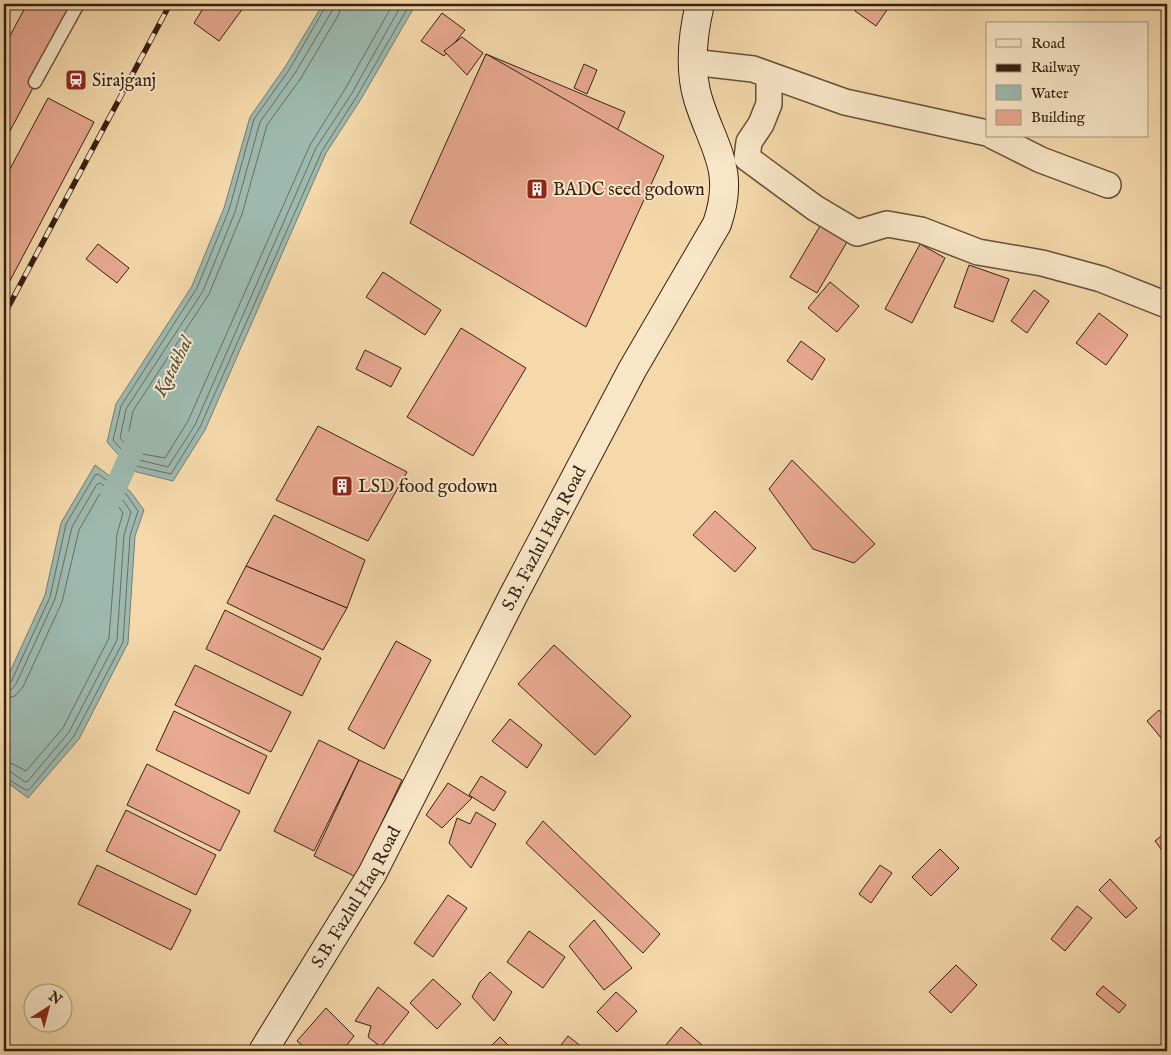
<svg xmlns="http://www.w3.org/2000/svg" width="1171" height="1055" font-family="'IM FELL English',serif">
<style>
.water{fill:#9db9af;stroke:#747c70}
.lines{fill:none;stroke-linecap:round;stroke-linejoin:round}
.shore{stroke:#6a6d60;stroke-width:1}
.canal{stroke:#9db9af;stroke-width:22}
.building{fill:#e8a991;stroke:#362112}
.lane-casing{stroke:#664f38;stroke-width:15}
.street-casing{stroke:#664f38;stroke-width:28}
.secondary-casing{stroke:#362112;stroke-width:30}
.lane{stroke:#f8e6c8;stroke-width:12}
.street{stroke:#f8e6c8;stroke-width:25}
.secondary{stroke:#f8e6c8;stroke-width:28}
.rail-casing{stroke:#362112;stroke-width:5.5}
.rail{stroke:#f8e6c8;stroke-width:4;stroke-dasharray:11;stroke-linecap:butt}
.labels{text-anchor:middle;stroke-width:4;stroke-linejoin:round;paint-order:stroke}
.poi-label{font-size:18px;fill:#362112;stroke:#f8e6c8;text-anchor:start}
.street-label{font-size:18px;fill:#362112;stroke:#f8e6c8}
.water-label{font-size:19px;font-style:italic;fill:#554f41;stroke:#f8e6c8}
</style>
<rect width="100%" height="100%" fill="#f5d9ab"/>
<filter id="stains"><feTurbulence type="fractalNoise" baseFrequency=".004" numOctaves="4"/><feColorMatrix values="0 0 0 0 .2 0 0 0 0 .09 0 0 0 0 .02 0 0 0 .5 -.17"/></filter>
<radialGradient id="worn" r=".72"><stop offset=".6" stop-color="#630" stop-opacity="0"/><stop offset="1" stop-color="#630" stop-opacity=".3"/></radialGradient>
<g class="water">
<path d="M 323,4 L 416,4 L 361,99 L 326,153 L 205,430 L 173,481 L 133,471 L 107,442 L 116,404 L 192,286 L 224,208 L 250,117 L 285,67 Z"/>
<path d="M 95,465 L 130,491 L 144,510 L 135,536 L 128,643 L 79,739 L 28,798 L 4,780 L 4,685 L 45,595 L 61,523 Z"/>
</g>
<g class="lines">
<g class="shore">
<path d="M 327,4 L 289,70 L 254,119 L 229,210 L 197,288 L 121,406 L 113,440 L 136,466 L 171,474 L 200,427 L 322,151 L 357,96 L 410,4"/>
<path d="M 333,4 L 332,11 L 295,73 L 260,122 L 235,212 L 203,291 L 126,409 L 120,438 L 139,460 L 168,467 L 195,425 L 316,148 L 352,93 L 402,4"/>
<path d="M 341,4 L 339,14 L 301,78 L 267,125 L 242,214 L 209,294 L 133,411 L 128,436 L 143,454 L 165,458 L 188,421 L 310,145 L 345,89 L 393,4"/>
<path d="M 4,685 L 11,682 L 50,597 L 66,524 L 95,475 L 98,474 L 126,494 L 138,511 L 130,536 L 123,642 L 74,736 L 29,790 L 26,790 L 4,777"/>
<path d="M 4,691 L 11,690 L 16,684 L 55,599 L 72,527 L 97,484 L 100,483 L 122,499 L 131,512 L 124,535 L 117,640 L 69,732 L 28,781 L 25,782 L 11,772 L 4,770"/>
<path d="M 4,699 L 15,696 L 23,687 L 62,602 L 79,530 L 99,495 L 102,494 L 117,504 L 123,513 L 117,534 L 109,638 L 63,728 L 26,771 L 13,764 L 4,763"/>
</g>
<path class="canal" d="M 106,510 L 138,437"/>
</g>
<g class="building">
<path d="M 27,4 L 78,4 L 4,142 L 4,47 Z"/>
<path d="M 206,4 L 246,4 L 219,41 L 194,23 Z"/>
<path d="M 845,4 L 857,4 L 853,9 Z"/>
<path d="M 860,4 L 891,4 L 876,26 L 855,11 Z"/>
<path d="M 442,13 L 465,30 L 444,56 L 421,41 Z"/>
<path d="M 462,37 L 483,53 L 467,75 L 444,51 Z"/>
<path d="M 486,54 L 625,112 L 610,148 L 471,90 Z"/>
<path d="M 486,54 L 664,156 L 586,327 L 410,223 Z"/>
<path d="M 584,64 L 597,70 L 587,94 L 574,88 Z"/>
<path d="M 48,98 L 94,122 L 4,292 L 4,180 Z"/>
<path d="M 820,226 L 847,242 L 817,293 L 790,277 Z"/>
<path d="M 98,244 L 129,268 L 117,283 L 86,259 Z"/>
<path d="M 920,244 L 945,258 L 912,323 L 885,309 Z"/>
<path d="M 969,265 L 1009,279 L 993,322 L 954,307 Z"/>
<path d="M 383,272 L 441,310 L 425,335 L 366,297 Z"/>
<path d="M 830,282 L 859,306 L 837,332 L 808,308 Z"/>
<path d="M 1034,290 L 1049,301 L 1027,333 L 1011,321 Z"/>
<path d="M 1099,313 L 1128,335 L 1106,365 L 1076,343 Z"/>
<path d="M 461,328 L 526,368 L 473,456 L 407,417 Z"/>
<path d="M 801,341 L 825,359 L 812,380 L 787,361 Z"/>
<path d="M 365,350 L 401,368 L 391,387 L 356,369 Z"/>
<path d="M 318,426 L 407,472 L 368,541 L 276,500 Z"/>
<path d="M 792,460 L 875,544 L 854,563 L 813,549 L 769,489 Z"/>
<path d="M 715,511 L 756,548 L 735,572 L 693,535 Z"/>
<path d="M 274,515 L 365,560 L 347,608 L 246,566 Z"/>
<path d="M 246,566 L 347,608 L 323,650 L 227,603 Z"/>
<path d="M 225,610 L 321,658 L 302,696 L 206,649 Z"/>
<path d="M 396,641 L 431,660 L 384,749 L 348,729 Z"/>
<path d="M 554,645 L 631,716 L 595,755 L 518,684 Z"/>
<path d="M 195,665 L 291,712 L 271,752 L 175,705 Z"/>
<path d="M 1159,710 L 1167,720 L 1167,745 L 1147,721 Z"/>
<path d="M 174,711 L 267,756 L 249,794 L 156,750 Z"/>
<path d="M 510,719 L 542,745 L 527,768 L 492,741 Z"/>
<path d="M 319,740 L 359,760 L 314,851 L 274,831 Z"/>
<path d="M 359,760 L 402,780 L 356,877 L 314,856 Z"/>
<path d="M 147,764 L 240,811 L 220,851 L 127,805 Z"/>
<path d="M 481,776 L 506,792 L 494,811 L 469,795 Z"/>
<path d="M 448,783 L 472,798 L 442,828 L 426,815 Z"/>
<path d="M 126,810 L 216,855 L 196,895 L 106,851 Z"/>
<path d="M 476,812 L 496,824 L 471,868 L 449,843 L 457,818 L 470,824 Z"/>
<path d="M 543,821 L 660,934 L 643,953 L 526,843 Z"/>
<path d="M 1167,831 L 1167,857 L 1155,841 Z"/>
<path d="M 940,849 L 959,868 L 931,896 L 912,877 Z"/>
<path d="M 97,865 L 191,910 L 171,950 L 78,904 Z"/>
<path d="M 880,865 L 892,873 L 871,903 L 859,894 Z"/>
<path d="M 1110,879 L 1137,908 L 1126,918 L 1099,890 Z"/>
<path d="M 448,895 L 467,908 L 433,957 L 414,943 Z"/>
<path d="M 1077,906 L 1092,918 L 1065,951 L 1051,939 Z"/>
<path d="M 594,920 L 632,968 L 604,990 L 569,946 Z"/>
<path d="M 529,931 L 565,957 L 543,988 L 507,962 Z"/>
<path d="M 956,965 L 977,985 L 951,1013 L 929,992 Z"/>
<path d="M 490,972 L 512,992 L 494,1021 L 472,997 L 480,982 Z"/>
<path d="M 433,979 L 461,1004 L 437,1029 L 410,1003 Z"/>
<path d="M 1103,986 L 1126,1005 L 1119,1013 L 1096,994 Z"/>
<path d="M 378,987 L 409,1012 L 381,1047 L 368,1037 L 371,1026 L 355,1021 Z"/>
<path d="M 616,992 L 637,1011 L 617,1032 L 597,1012 Z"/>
<path d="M 326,1008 L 354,1036 L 342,1051 L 309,1051 L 297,1041 Z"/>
<path d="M 681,1027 L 709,1051 L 671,1051 L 665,1046 Z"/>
<path d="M 568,1036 L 587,1051 L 556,1051 Z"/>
<path d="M 500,1037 L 514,1051 L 486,1051 Z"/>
</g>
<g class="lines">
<g class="lane-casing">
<path id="lane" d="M 35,82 L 78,4"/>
</g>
<g class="street-casing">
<g id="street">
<path d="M 692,62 L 753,69 L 845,102 L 987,133"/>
<path d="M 769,75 L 769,104 L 761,124 L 749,142 L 747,158 L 815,208 L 857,233 L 887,224 L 921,230 L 978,252 L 1042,263 L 1101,279 L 1167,305"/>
<path d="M 993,136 L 1041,160 L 1108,185"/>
</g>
</g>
<g class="secondary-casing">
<g id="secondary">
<path id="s1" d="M 263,1051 L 372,874 L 512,598 L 632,370 L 717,224 C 736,169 713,148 698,99 C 689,69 693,33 700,4"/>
</g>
</g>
<use href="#lane" class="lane"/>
<use href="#street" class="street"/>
<use href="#secondary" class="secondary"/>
<g class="rail-casing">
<g id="rail">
<path d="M 4,11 L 8,4"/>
<path d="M 4,315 L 170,4"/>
</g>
</g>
<use href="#rail" class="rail"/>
</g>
<defs>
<g id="station-square" transform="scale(1.125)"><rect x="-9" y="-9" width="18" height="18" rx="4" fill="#8f2418" stroke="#f8e6c8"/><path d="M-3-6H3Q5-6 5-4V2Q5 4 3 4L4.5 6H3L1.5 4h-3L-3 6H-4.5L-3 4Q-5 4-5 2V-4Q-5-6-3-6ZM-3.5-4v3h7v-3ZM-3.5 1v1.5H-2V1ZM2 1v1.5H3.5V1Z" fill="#fff"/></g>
<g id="building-square" transform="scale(1.125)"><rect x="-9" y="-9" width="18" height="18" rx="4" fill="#8f2418" stroke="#f8e6c8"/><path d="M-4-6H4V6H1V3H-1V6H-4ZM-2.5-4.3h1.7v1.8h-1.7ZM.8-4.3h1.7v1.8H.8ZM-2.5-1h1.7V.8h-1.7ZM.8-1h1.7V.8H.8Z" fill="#fff"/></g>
</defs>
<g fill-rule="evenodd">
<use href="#station-square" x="76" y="80"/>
<use href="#building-square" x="537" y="189"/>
<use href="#building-square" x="342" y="486"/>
</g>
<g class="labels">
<g class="poi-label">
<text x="92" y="86">Sirajganj</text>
<text x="553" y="195">BADC seed godown</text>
<text x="358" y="492">LSD food godown</text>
</g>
<g class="street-label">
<text dy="6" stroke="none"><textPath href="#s1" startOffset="585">S.B. Fazlul Haq Road</textPath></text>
<text dy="6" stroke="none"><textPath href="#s1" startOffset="180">S.B. Fazlul Haq Road</textPath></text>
</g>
<g class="water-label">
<text transform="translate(172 366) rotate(-63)" y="7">Katakhal</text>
</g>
</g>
<rect width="1171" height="1055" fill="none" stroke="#f5d9ab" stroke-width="20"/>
<rect x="5" y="5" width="1161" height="1045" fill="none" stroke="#362112" stroke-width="2.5"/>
<rect x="10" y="10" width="1151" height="1035" fill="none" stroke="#362112"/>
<rect x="986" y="22" width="162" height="115" fill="#f8e6c8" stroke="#aa977f"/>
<rect x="996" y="39" width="25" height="8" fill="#f8e6c8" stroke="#aa977f"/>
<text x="1031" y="48" font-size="15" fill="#362112">Road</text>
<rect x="996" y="64" width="25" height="8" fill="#362112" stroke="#aa977f"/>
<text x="1031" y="72" font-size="15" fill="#362112">Railway</text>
<rect x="996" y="85" width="25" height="15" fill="#9db9af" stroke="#aa977f"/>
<text x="1031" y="98" font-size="15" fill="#362112">Water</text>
<rect x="996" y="110" width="25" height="15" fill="#e8a991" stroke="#aa977f"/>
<text x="1031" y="122" font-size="15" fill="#362112">Building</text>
<g transform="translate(48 1008) rotate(36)"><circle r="24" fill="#f8e6c8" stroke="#aa977f"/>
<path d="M0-4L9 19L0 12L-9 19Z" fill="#8f2418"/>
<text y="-8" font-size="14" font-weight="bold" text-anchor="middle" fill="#362112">N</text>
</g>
<rect width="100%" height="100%" filter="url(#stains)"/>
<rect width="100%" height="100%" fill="url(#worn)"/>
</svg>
